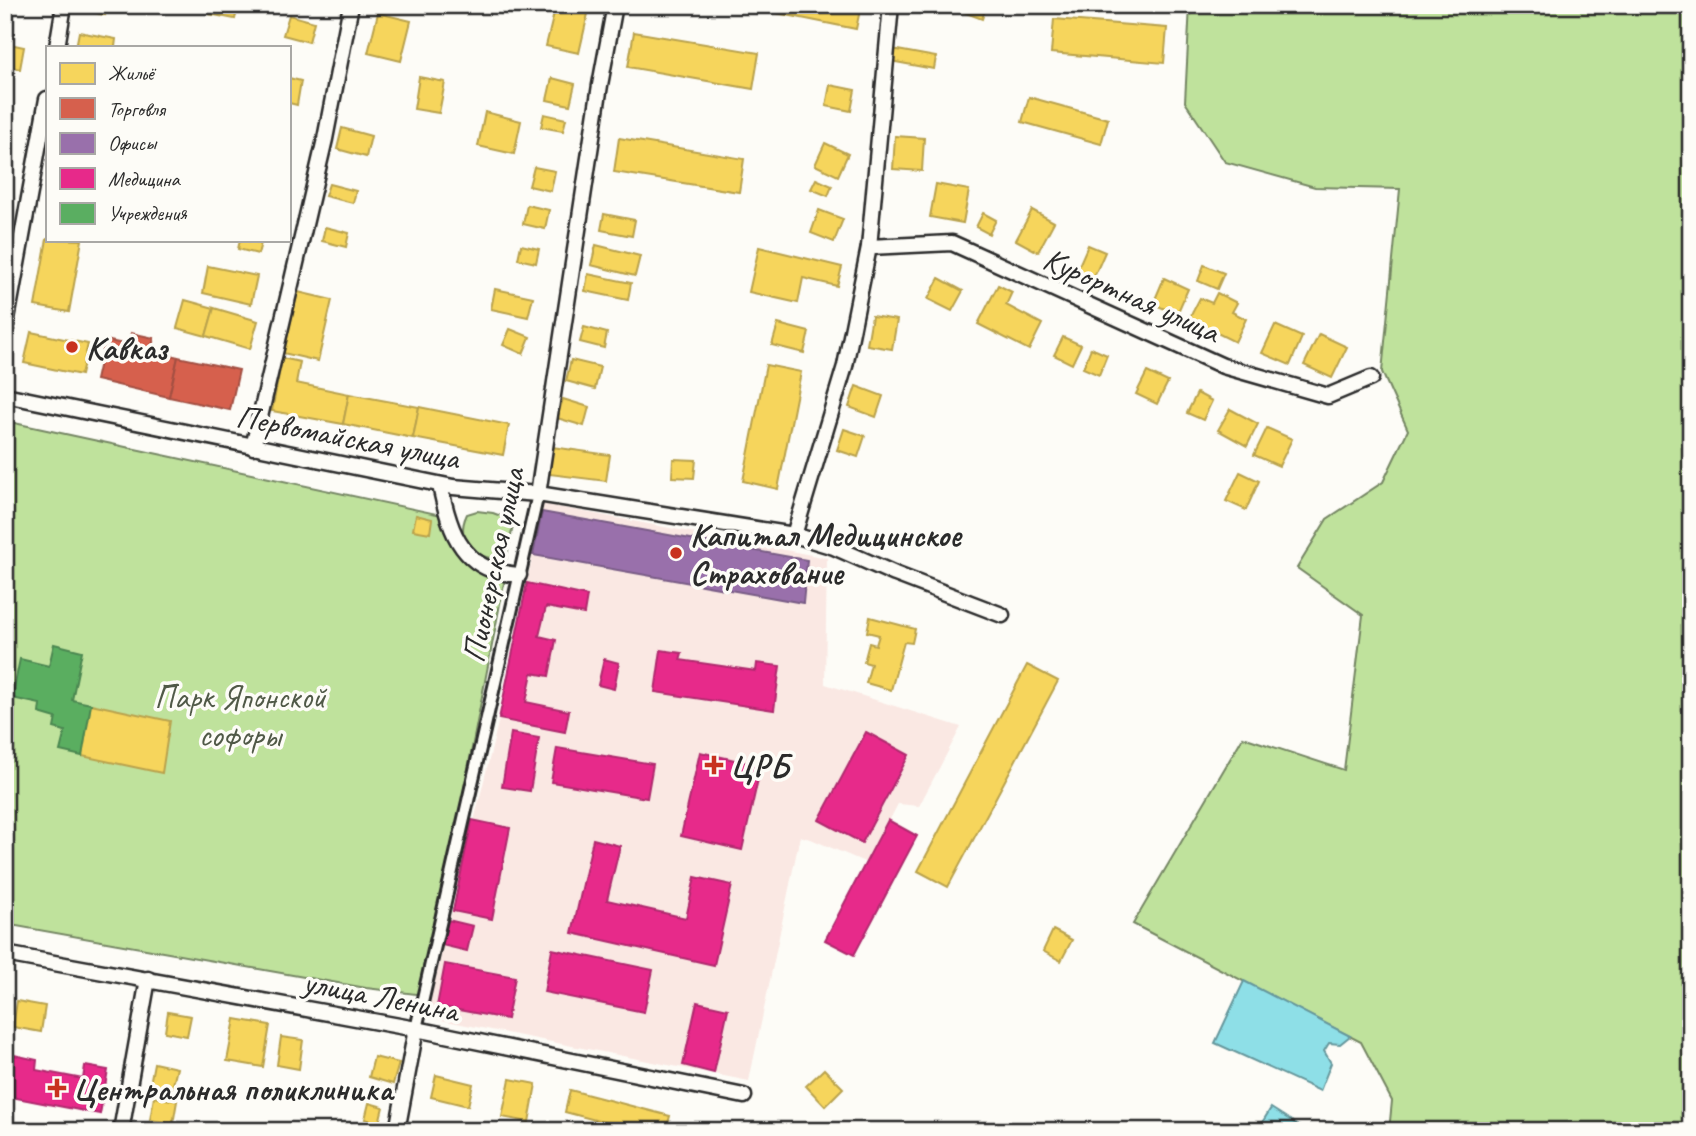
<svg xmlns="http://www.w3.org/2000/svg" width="1696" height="1136" font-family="Caveat,sans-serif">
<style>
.built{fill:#fae8e3}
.green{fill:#bfe29c;stroke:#758664;stroke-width:2}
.water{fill:#8edfe7;stroke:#66979c;stroke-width:2}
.homes{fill:#f6d55c;stroke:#b9a24d;stroke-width:2}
.shops{fill:#d6604d;stroke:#a35043;stroke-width:2}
.offices{fill:#9970ab;stroke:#785b85;stroke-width:2}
.health{fill:#e7298a;stroke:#af2a6e;stroke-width:2}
.public{fill:#5aae61;stroke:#4c8751;stroke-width:2}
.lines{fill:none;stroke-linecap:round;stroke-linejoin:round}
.pedestrian-casing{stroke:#2b2b2b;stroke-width:16}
.minor-casing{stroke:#2b2b2b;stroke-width:19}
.pedestrian{stroke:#fdfcf7;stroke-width:10}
.minor{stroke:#fdfcf7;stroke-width:14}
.poi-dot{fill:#c8321e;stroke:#fdfcf7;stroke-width:2.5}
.labels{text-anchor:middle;stroke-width:7;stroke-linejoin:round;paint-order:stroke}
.street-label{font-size:33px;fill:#2b2b2b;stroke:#fdfcf7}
.poi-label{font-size:33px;font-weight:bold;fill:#2b2b2b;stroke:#fdfcf7;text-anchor:start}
.park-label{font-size:33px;fill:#505947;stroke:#fdfcf7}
</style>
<rect width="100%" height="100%" fill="#fdfcf7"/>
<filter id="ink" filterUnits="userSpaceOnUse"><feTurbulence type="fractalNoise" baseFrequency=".0143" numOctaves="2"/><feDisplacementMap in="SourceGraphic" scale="14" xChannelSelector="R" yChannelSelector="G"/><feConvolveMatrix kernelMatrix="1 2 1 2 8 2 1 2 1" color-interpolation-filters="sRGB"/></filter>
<g filter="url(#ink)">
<path class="built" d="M 543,504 L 827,558 L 825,684 L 961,727 L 919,806 L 898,804 L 867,863 L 813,840 L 800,836 L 749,1081 L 426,1017 L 499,719 Z"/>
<g class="green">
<path d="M 1190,5 L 1691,5 L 1691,1131 L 1389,1131 L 1392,1101 L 1361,1042 L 1133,924 L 1243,737 L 1344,770 L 1363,615 L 1297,568 L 1327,519 L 1383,482 L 1408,430 L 1382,372 L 1400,189 L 1315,187 L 1225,162 L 1185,102 Z"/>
<path d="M 5,421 L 446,516 L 463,551 L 506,573 L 424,995 L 366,988 L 5,924 Z"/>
<path d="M 477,511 L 493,513 L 514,521 L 506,560 C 480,561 453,543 467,514 Z"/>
</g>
<g class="water">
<path d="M 1244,981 L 1350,1036 L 1340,1044 L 1329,1043 L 1324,1051 L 1331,1063 L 1320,1091 L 1215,1043 Z"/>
<path d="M 1271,1108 L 1301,1127 L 1299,1131 L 1257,1131 Z"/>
</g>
<g class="homes">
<path d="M 85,5 L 108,5 L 105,15 L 84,10 Z"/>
<path d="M 211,5 L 237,11 L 235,19 L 209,14 Z"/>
<path d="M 556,5 L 590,5 L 579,53 L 546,46 Z"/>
<path d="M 737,5 L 861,5 L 856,29 Z"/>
<path d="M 945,5 L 980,5 L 986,7 L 982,19 Z"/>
<path d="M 378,13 L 411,21 L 401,61 L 368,53 Z"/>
<path d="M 289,15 L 314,22 L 309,42 L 283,35 Z"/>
<path d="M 1054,19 L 1167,28 L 1164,63 L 1051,53 Z"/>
<path d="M 79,32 L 116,39 L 115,47 L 76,47 Z"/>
<path d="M 634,32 L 759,53 L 753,89 L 628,67 Z"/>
<path d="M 5,43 L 24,47 L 20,69 L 5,66 Z"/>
<path d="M 892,49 L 936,57 L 934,69 L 890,61 Z"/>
<path d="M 419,77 L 445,82 L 439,113 L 414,109 Z"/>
<path d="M 289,78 L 301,81 L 297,105 L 289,103 Z"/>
<path d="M 552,78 L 575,84 L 570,105 L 547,100 Z"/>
<path d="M 830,85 L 855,90 L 851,111 L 826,106 Z"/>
<path d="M 1029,97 L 1108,119 L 1101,144 L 1022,122 Z"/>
<path d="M 485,112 L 521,121 L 514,154 L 478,146 Z"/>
<path d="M 544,114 L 566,119 L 563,131 L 541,127 Z"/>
<path d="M 342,128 L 371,136 L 366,157 L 337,149 Z"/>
<path d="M 895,136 L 924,138 L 922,171 L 893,169 Z"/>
<path d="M 619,138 L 744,159 L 739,192 L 614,172 Z"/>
<path d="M 825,143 L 848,154 L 838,176 L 815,165 Z"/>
<path d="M 534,167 L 555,171 L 551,191 L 529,186 Z"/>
<path d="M 816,179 L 832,186 L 828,196 L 811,189 Z"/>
<path d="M 329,184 L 356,191 L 353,203 L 325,196 Z"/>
<path d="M 936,184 L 969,190 L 963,223 L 930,217 Z"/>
<path d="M 527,205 L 549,210 L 545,229 L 523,224 Z"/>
<path d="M 819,210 L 843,219 L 834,242 L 811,233 Z"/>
<path d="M 1032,210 L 1054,222 L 1038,252 L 1016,240 Z"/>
<path d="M 983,213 L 996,220 L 989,234 L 976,227 Z"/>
<path d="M 604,214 L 635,220 L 632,236 L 601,230 Z"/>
<path d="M 325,227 L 349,233 L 346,247 L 322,241 Z"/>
<path d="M 47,239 L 82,240 L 69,312 L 35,306 Z"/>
<path d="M 240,240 L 261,243 L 258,254 L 238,249 Z"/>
<path d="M 521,245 L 539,249 L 536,263 L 518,259 Z"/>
<path d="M 596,245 L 640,256 L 635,276 L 591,265 Z"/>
<path d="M 1088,245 L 1105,252 L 1091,284 L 1074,277 Z"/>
<path d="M 759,247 L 842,267 L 837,286 L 803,278 L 798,303 L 749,292 Z"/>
<path d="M 1204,265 L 1224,273 L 1217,289 L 1198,281 Z"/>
<path d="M 208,266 L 257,276 L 251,304 L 203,293 Z"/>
<path d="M 588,274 L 631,283 L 628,300 L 585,291 Z"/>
<path d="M 939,278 L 963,291 L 952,311 L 928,299 Z"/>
<path d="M 1164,278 L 1188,289 L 1177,314 L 1153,304 Z"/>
<path d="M 998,285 L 1012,292 L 1006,305 L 1042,324 L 1029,350 L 978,324 Z"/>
<path d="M 495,289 L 533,297 L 528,317 L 491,309 Z"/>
<path d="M 298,292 L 332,300 L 318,361 L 283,353 Z"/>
<path d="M 1217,293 L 1237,303 L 1232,312 L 1246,319 L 1235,342 L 1189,319 L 1200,298 L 1212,303 Z"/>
<path d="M 185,300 L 214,308 L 206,336 L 177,328 Z"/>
<path d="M 214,308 L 258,321 L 250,349 L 206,336 Z"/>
<path d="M 872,316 L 897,320 L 892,349 L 867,345 Z"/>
<path d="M 778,324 L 809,332 L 804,353 L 772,345 Z"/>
<path d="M 1275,325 L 1302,337 L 1290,365 L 1262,353 Z"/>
<path d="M 584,327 L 607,333 L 604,348 L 580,342 Z"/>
<path d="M 510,329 L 530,337 L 523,354 L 503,345 Z"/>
<path d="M 31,332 L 88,344 L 81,375 L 24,363 Z"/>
<path d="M 1319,334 L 1347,347 L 1332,378 L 1304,365 Z"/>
<path d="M 1063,337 L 1081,345 L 1072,364 L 1054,355 Z"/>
<path d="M 1091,348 L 1107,355 L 1099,375 L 1083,368 Z"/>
<path d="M 282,358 L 300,362 L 296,383 L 349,394 L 343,424 L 272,411 Z"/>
<path d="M 571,360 L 600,367 L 595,389 L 566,381 Z"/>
<path d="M 766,365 L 801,372 L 778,489 L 743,481 Z"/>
<path d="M 1147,372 L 1168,382 L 1157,404 L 1136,394 Z"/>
<path d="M 856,386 L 883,396 L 876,417 L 849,407 Z"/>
<path d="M 1197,393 L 1212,401 L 1203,420 L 1187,413 Z"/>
<path d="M 349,394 L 419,407 L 413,438 L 343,424 Z"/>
<path d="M 563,399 L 589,407 L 584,426 L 557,418 Z"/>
<path d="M 419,407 L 509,425 L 503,455 L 413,438 Z"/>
<path d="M 1230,409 L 1258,424 L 1247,446 L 1218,430 Z"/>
<path d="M 1267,428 L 1292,439 L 1279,466 L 1254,455 Z"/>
<path d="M 844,429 L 865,436 L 858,457 L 837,450 Z"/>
<path d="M 552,447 L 610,455 L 606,481 L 549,474 Z"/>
<path d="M 673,459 L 696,460 L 694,478 L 672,477 Z"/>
<path d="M 1240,472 L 1259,481 L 1246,510 L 1226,501 Z"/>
<path d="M 416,515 L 432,519 L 430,533 L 413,530 Z"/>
<path d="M 870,617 L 915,629 L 912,643 L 904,642 L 891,690 L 866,683 L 871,664 L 864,662 L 869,643 L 876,645 L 879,635 L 867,632 Z"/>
<path d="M 1027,665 L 1058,681 L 948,887 L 918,871 Z"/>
<path d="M 91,704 L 170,721 L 162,773 L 82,756 Z"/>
<path d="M 1053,930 L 1072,940 L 1061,961 L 1043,951 Z"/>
<path d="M 17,1001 L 45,1006 L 41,1032 L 13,1027 Z"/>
<path d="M 168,1012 L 191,1016 L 187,1036 L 165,1032 Z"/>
<path d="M 235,1019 L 270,1025 L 263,1067 L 227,1061 Z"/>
<path d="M 281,1037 L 303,1040 L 299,1069 L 277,1065 Z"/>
<path d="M 374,1057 L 399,1063 L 393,1084 L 369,1077 Z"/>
<path d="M 154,1063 L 177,1068 L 172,1089 L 150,1084 Z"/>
<path d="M 824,1069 L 843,1088 L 825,1106 L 806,1086 Z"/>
<path d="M 436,1075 L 473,1084 L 468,1106 L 431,1097 Z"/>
<path d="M 510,1079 L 536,1084 L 529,1122 L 502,1117 Z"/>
<path d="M 570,1090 L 670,1116 L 666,1131 L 637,1131 L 565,1112 Z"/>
<path d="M 154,1097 L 177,1101 L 173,1124 L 150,1120 Z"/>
<path d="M 369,1103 L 383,1107 L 379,1123 L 365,1119 Z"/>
</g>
<g class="shops">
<path d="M 131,333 L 154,338 L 151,350 L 178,357 L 169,397 L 96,380 L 105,340 L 128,345 Z"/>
<path d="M 178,357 L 239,370 L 230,410 L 169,397 Z"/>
</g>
<path class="offices" d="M 542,512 L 807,560 L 803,603 L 533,555 Z"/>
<g class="health">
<path d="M 527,583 L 587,596 L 584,614 L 546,607 L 539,636 L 556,640 L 549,676 L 532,673 L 526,702 L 569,711 L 565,732 L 499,719 Z"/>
<path d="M 661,650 L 682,653 L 680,660 L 756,671 L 757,663 L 780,666 L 774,710 L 655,692 Z"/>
<path d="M 604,659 L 619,663 L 614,689 L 598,685 Z"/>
<path d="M 866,732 L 909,755 L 862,843 L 819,820 Z"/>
<path d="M 511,733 L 539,738 L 530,791 L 502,787 Z"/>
<path d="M 557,748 L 653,764 L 647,798 L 551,782 Z"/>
<path d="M 700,752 L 761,766 L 742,850 L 681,836 Z"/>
<path d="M 472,820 L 510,828 L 492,919 L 453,911 Z"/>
<path d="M 888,820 L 917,836 L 854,955 L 825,940 Z"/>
<path d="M 593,839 L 620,846 L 607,900 L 686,918 L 695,877 L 732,885 L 714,965 L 572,933 Z"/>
<path d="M 448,920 L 473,926 L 467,951 L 442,945 Z"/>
<path d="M 552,949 L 653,970 L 644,1012 L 544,992 Z"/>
<path d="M 445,964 L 515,977 L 507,1019 L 437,1006 Z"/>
<path d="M 697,1002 L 728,1009 L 714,1073 L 683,1065 Z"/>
<path d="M 14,1055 L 37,1060 L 36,1070 L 83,1079 L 85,1066 L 108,1070 L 100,1114 L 6,1096 Z"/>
</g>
<path class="public" d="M 54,644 L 82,651 L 72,700 L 91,704 L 82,756 L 60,751 L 65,731 L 54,728 L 56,718 L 39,713 L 40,704 L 12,698 L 20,659 L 49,666 Z"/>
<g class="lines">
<g class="pedestrian-casing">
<path id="pedestrian" d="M 416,1029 L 538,494"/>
</g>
<g class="minor-casing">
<g id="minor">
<path d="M 57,47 L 64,5"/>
<path d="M 869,247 L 952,243 L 1223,366 L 1328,396 L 1371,378"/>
<path d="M 5,330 L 47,99"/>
<path d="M 5,395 L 453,487 L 538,494 L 794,535 L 834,547 L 895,574 L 1002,615"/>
<path d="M 253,447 L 325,139 L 351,5"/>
<path d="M 440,485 C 447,519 456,557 492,570 C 501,573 511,574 519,575"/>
<path d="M 538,494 L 600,85 L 615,5"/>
<path d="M 794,535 L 845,366 L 869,247 L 891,5"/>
<path d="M 5,954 L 416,1029 L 744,1096"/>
<path d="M 121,1131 L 148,979"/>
<path d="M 397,1131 L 416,1029"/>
</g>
</g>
<use href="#pedestrian" class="pedestrian"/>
<use href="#minor" class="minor"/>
</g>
</g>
<g class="poi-dot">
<circle cx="72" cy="347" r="7"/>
<circle cx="676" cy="553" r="7"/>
<path d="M710.5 754.5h7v7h7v7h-7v7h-7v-7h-7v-7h7z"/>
<path d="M53.5 1077.5h7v7h7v7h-7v7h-7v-7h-7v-7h7z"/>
</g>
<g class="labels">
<g class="street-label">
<text transform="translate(1132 294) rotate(24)" y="12">Курортная улица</text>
<text transform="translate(348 436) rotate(11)" y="12">Первомайская улица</text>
<text transform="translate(492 565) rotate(-78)" y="12">Пионерская улица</text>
<text transform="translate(381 995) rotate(11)" y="12">улица Ленина</text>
</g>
<g class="poi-label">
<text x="86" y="359">Кавказ</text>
<text x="690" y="546">Капитал Медицинское<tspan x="690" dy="38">Страхование</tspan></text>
<text x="730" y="777">ЦРБ</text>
<text x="73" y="1100">Центральная поликлиника</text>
</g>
<g class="park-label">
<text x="240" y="708">Парк Японской<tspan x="240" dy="38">софоры</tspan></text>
</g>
</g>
<rect width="1696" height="1136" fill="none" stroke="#fdfcf7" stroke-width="28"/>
<rect x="14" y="14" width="1668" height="1108" fill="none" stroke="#2b2b2b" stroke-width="2.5" filter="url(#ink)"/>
<rect x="46" y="46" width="245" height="196" fill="#fdfcf7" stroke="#a9a8a5" stroke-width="2"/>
<rect x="60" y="63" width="35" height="21" fill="#f6d55c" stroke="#a9a8a5" stroke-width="2"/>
<text x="108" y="80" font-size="21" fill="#2b2b2b">Жильё</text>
<rect x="60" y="98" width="35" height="21" fill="#d6604d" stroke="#a9a8a5" stroke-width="2"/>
<text x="108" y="116" font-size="21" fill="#2b2b2b">Торговля</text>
<rect x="60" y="133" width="35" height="21" fill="#9970ab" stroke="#a9a8a5" stroke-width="2"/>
<text x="108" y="150" font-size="21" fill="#2b2b2b">Офисы</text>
<rect x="60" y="168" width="35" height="21" fill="#e7298a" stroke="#a9a8a5" stroke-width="2"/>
<text x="108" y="186" font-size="21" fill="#2b2b2b">Медицина</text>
<rect x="60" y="203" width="35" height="21" fill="#5aae61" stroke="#a9a8a5" stroke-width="2"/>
<text x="108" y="220" font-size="21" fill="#2b2b2b">Учреждения</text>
</svg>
